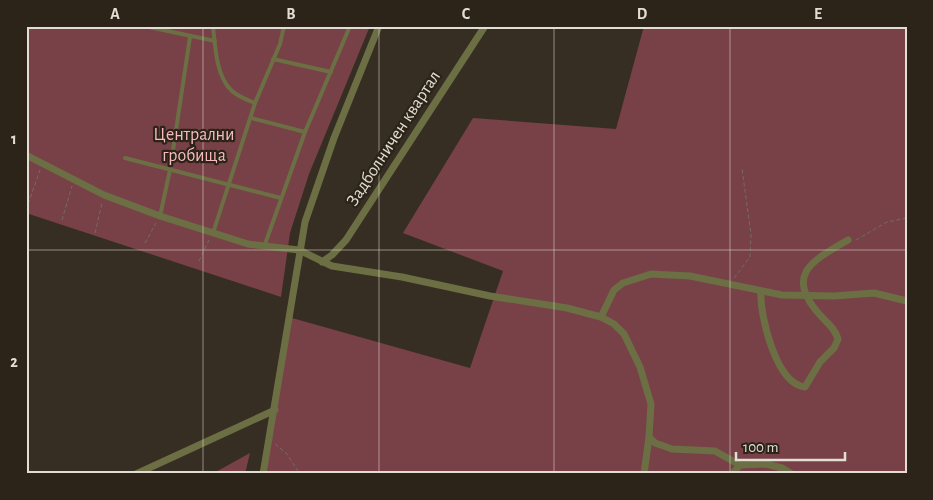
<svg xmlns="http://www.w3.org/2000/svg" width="933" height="500" font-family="'Alegreya Sans',sans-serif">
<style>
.green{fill:#774147}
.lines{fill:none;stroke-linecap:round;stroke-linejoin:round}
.path{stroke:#736c62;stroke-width:1;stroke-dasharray:4 2.5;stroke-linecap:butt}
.service{stroke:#6c6f43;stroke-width:4}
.minor{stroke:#6c6f43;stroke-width:7}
.grid{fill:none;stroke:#e2ddd5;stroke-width:1;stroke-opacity:0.55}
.labels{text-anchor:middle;stroke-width:4.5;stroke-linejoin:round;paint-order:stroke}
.park-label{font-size:18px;fill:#f5bbbf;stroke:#2c2418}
.street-label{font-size:18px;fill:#e2ddd5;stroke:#2c2418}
.neatline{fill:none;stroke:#e2ddd5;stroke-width:2}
.grid-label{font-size:16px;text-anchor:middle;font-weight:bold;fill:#e2ddd5}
</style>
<rect width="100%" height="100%" fill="#362e22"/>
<g class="green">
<path d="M 26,26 L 370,26 L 309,174 L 290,233 L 281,297 L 26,213 Z"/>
<path d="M 644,26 L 907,26 L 907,474 L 263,474 L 292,318 L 470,368 L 503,271 L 403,233 L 473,118 L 616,129 Z"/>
<path d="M 250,453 L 245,474 L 212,474 Z"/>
</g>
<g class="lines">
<g class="path">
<path d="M 26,210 L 40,170"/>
<path d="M 62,220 L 72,186"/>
<path d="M 95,233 L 102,203"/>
<path d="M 856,240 L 887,222 L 907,218"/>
<path d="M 145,243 L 156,223"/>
<path d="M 199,261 L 209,240"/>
<path d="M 734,278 L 750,257 L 751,234 L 742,169"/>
<path d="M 275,444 L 287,454 L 300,474"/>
</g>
<g class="service">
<path d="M 144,26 L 215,41"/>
<path d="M 213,26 C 215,45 216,76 231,90 C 237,96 247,100 255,103"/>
<path d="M 273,59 L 331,72"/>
<path d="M 251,118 L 305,132"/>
<path d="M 125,158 L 281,198"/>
<path d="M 160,216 L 170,170 L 190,37"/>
<path d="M 213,233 L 255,103 L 280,44 L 284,26"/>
<path d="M 264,247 L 305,132 L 350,26"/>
</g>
<g class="minor">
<path d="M 26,155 L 104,195 L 160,216 L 248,244 L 299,250 L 332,266 L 402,277 L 490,296 L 567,308 L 601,317 L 614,324 L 624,334 L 640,367 L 651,404 L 649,437 L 655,443 L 672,449 L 715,451 L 740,465 L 766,464 L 782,468 L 792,474"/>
<path d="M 322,262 L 332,255 L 346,240 L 485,26"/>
<path d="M 761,293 C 760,316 776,384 805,387 L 820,362 L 834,348 L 838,339 C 835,328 827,323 820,315 C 783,274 814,260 848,240"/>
<path d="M 601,317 L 614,290 L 623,283 L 651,274 L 690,276 L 782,295 L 834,296 L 874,293 L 907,301"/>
<path d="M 136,474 L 275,410"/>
<path d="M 263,474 L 305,222 L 334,138 L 379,26"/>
<path d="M 644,474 L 649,437"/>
<path d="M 732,474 L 740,465"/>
</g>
</g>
<path class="grid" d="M 203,26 L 203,474M 379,26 L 379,474M 554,26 L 554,474M 730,26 L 730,474M 26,250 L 907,250"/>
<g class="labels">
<g class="park-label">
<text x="194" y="140">Централни<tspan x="194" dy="21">гробища</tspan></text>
</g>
<g class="street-label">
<text transform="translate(393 138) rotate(-57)" y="6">Задболничен квартал</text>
</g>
</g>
<rect width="933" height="500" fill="none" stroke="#2c2418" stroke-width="55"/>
<path d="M736 452v8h109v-8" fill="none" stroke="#e2ddd5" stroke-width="2.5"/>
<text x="743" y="452" font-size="15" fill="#e2ddd5" stroke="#2c2418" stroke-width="4" paint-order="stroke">100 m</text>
<rect x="28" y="28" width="878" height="444" class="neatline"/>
<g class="grid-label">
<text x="115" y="19">A</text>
<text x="291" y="19">B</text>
<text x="466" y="19">C</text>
<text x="642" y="19">D</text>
<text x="818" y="19">E</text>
<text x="14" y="144">1</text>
<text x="14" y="367">2</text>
</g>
</svg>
